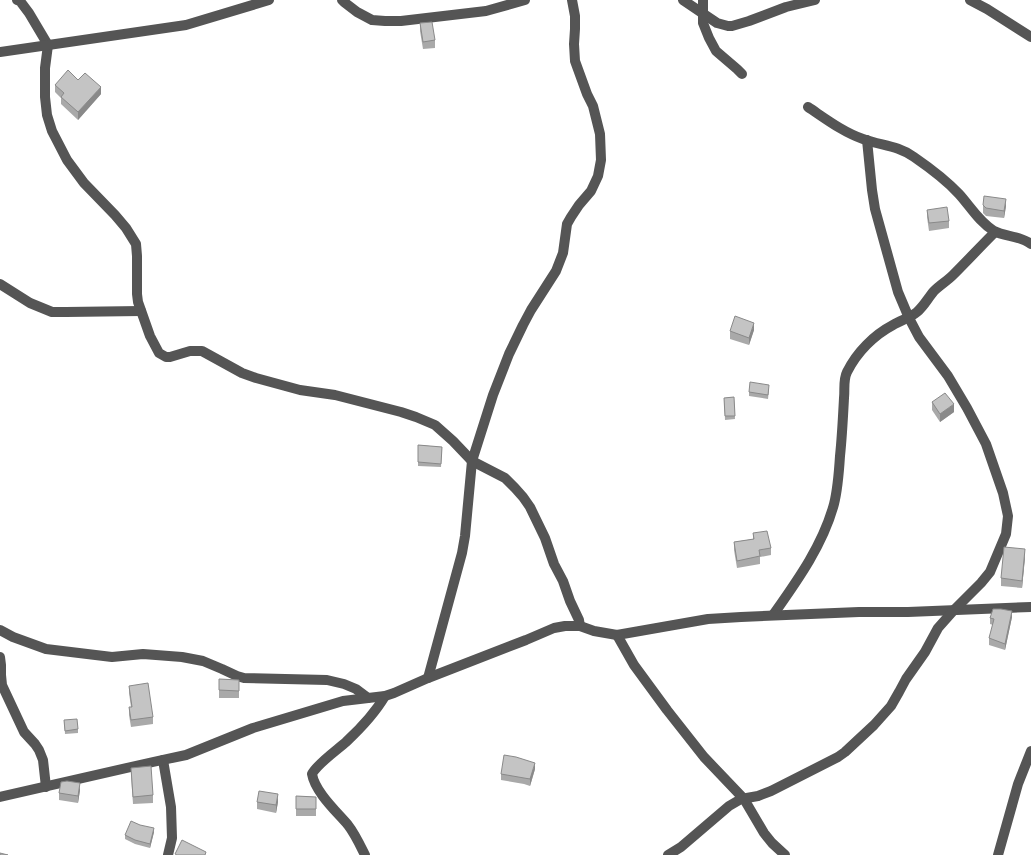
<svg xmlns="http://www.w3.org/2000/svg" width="1031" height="855" font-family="Inter,sans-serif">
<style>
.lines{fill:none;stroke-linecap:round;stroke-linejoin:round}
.minor{stroke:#555;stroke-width:10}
.wall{fill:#a9a9a9}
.shaded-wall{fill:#898989}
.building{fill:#c4c4c4;stroke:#898989}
</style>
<rect width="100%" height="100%" fill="#fff"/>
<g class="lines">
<g class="minor">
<path d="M 17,0 L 20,1 L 29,13 L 48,45 L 45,68 L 45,97 L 47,115 L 52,131 L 67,160 L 84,183 L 115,215 L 126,228 L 136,244 L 137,256 L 137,294 L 138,302 L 150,336 L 159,353 L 166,357 L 170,357 L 190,351 L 202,351 L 242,373 L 256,378 L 300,390 L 335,395 L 401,412 L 416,417 L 435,425 L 453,441 L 472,461 L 505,478 L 515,488 L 523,497 L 530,507 L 545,538 L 554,564 L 563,581 L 570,601 L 579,620 L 580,626"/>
<path d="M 342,0 L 344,2 L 357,12 L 372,20 L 385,21 L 401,21 L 486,11 L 525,0"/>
<path d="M 683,0 L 717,23 L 728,26 L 732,26 L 749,21 L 786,7 L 815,0"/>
<path d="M 703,0 L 703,23 L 709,38 L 716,51 L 737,69 L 742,74"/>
<path d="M 970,0 L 987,9 L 1031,37"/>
<path d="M 0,52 L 186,25 L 269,0"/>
<path d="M 808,107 C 826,119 843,132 863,139 C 882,146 897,145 914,157 C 930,168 946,180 959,194 C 970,206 979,222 994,231 C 1005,237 1019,235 1031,244"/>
<path d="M 0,284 L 30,303 L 52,312 L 66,312 L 141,311"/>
<path d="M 773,615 C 797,581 823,545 834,504 C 838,488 839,472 840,456 C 842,437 843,417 844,398 C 845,389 843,380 847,372 C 857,352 874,335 893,325 C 901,320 910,318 917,312 C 924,306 928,298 934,291 C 940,285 947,281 953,275 C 967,261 981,246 995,232"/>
<path d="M 0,630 L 13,637 L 46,649 L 112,657 L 143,654 L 182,657 L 203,661 L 222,669 L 237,676 L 244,678 L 327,680 L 344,684 L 356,689 L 368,698"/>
<path d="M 617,635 L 634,665 L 667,710 L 704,757 L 744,799 L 764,833 L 772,843 L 785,855"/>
<path d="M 0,657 L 1,665 L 1,675 L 2,685 L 24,732 L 35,744 L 39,750 L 43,760 L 46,787"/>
<path d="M 428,678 L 462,553 L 465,536 L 472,461 L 493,395 L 509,354 L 523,325 L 531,310 L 556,271 L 563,253 L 567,224 L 571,217 L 579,205 L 591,191 L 598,176 L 601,160 L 600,134 L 593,106 L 587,94 L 575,61 L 574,44 L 575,29 L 575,16 L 572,0"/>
<path d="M 163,760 L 171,807 L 172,838 L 168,855"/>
<path d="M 0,797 L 153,762 L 186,755 L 253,728 L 343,701 L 385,696 L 394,693 L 428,678 L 526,640 L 554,628 L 565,626 L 580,626 L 594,631 L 617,635 L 708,619 L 741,617 L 859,612 L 908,612 L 1031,607"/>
<path d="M 365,855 C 360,845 355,834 348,825 C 337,812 315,792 312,774 C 317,764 337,750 346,742 C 361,728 375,713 385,696"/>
<path d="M 668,855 L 681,847 L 729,806 L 741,799 L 758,796 L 771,791 L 838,757 L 845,752 L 874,725 L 891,706 L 899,692 L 906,679 L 925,652 L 938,628 L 954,610 L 981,583 L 990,572 L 1006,534 L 1008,516 L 1003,493 L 986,444 L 967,408 L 948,376 L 919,337 L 909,318 L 898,292 L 875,209 L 872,190 L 867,140"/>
<path d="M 998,855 L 1018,784 L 1031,751"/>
</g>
</g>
<g class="wall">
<path d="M 420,23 L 435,40 L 435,48 L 423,49 L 420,31 Z"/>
<path d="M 78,80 L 101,94 L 78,120 L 61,104 L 61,98 L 55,92 L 55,85 Z"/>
<path d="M 983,205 L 1006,206 L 1004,218 L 986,216 L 983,213 Z"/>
<path d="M 927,210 L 949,221 L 949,228 L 929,231 L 927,217 Z"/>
<path d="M 754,330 L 749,345 L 730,339 L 730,331 Z"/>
<path d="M 769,389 L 768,399 L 749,396 L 749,392 Z"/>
<path d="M 734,397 L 735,419 L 725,420 L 724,398 Z"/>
<path d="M 932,402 L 954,412 L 940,422 L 932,410 Z"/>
<path d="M 418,445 L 442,447 L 441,467 L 418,466 Z"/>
<path d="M 753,533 L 771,548 L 771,555 L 760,557 L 760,564 L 737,568 L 734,550 L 734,542 L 753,539 Z"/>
<path d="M 1025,557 L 1022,588 L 1001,586 L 1001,578 Z"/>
<path d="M 1012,617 L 1005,650 L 989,645 L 989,638 L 993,625 L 990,624 L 990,618 Z"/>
<path d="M 219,679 L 239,680 L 239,698 L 219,698 Z"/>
<path d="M 129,686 L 153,717 L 153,724 L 131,727 L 129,715 L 129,707 L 131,707 L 129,693 Z"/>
<path d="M 64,720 L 78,729 L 78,733 L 65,734 Z"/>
<path d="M 131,768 L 153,795 L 153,803 L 133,804 L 131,775 Z"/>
<path d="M 535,769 L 530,786 L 524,784 L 501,780 L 501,774 Z"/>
<path d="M 80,790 L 78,803 L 59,800 L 59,793 Z"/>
<path d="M 296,796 L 316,797 L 316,816 L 296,816 Z"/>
<path d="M 257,802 L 278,802 L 276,813 L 257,809 Z"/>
<path d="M 154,832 L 150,848 L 135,844 L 125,839 L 125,835 Z"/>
</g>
<g class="shaded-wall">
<path d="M 101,87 L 101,94 L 78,120 L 78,112 Z"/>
<path d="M 1006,199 L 1006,206 L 1004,218 L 1004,211 Z"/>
<path d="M 754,323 L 754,330 L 749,345 L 749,338 Z"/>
<path d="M 954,404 L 954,412 L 940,422 L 940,414 Z"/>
<path d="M 1025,549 L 1025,557 L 1022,588 L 1022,581 Z"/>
<path d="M 1012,611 L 1012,617 L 1005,650 L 1005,644 Z"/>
<path d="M 535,763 L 535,769 L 530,786 L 530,779 Z"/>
<path d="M 80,783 L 80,790 L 78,803 L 78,796 Z"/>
<path d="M 278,794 L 278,802 L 276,813 L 276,805 Z"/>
<path d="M 154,828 L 154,832 L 150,848 L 150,844 Z"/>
</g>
<g class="building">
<path d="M 432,22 L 435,40 L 423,42 L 420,23 Z"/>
<path d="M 68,70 L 78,80 L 85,73 L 101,87 L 78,112 L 61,97 L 64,93 L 55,85 Z"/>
<path d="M 984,196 L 1006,199 L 1004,211 L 986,208 L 983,205 Z"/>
<path d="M 947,207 L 949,221 L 929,223 L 927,210 Z"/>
<path d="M 735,316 L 754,323 L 749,338 L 730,331 Z"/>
<path d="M 750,382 L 769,385 L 768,395 L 749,392 Z"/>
<path d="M 945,393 L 954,404 L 940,414 L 932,402 Z"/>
<path d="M 734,397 L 735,416 L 725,416 L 724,398 Z"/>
<path d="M 418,445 L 442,447 L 441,464 L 418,462 Z"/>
<path d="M 767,531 L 771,548 L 759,550 L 760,556 L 737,561 L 734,542 L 754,539 L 753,533 Z"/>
<path d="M 1004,547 L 1025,549 L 1022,581 L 1001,578 Z"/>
<path d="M 993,609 L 1001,609 L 1012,611 L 1005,644 L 989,638 L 994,619 L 990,618 Z"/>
<path d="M 219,679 L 239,680 L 239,691 L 219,690 Z"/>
<path d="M 148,683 L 153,717 L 131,720 L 129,707 L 132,707 L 129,686 Z"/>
<path d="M 77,719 L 78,729 L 65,731 L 64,720 Z"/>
<path d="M 504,755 L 516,757 L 535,763 L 530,779 L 524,778 L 501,774 Z"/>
<path d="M 151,766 L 153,795 L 133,797 L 131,768 Z"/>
<path d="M 67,781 L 80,783 L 78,796 L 59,793 L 61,782 Z"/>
<path d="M 259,791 L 278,794 L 276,805 L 257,802 Z"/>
<path d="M 296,796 L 316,797 L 316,809 L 296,809 Z"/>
<path d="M 131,821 L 140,825 L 154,828 L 150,844 L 135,840 L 125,835 Z"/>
<path d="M 182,840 L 206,852 L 205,855 L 177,855 L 175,854 Z"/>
<path d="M 0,853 L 8,855 L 0,855 Z"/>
</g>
</svg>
